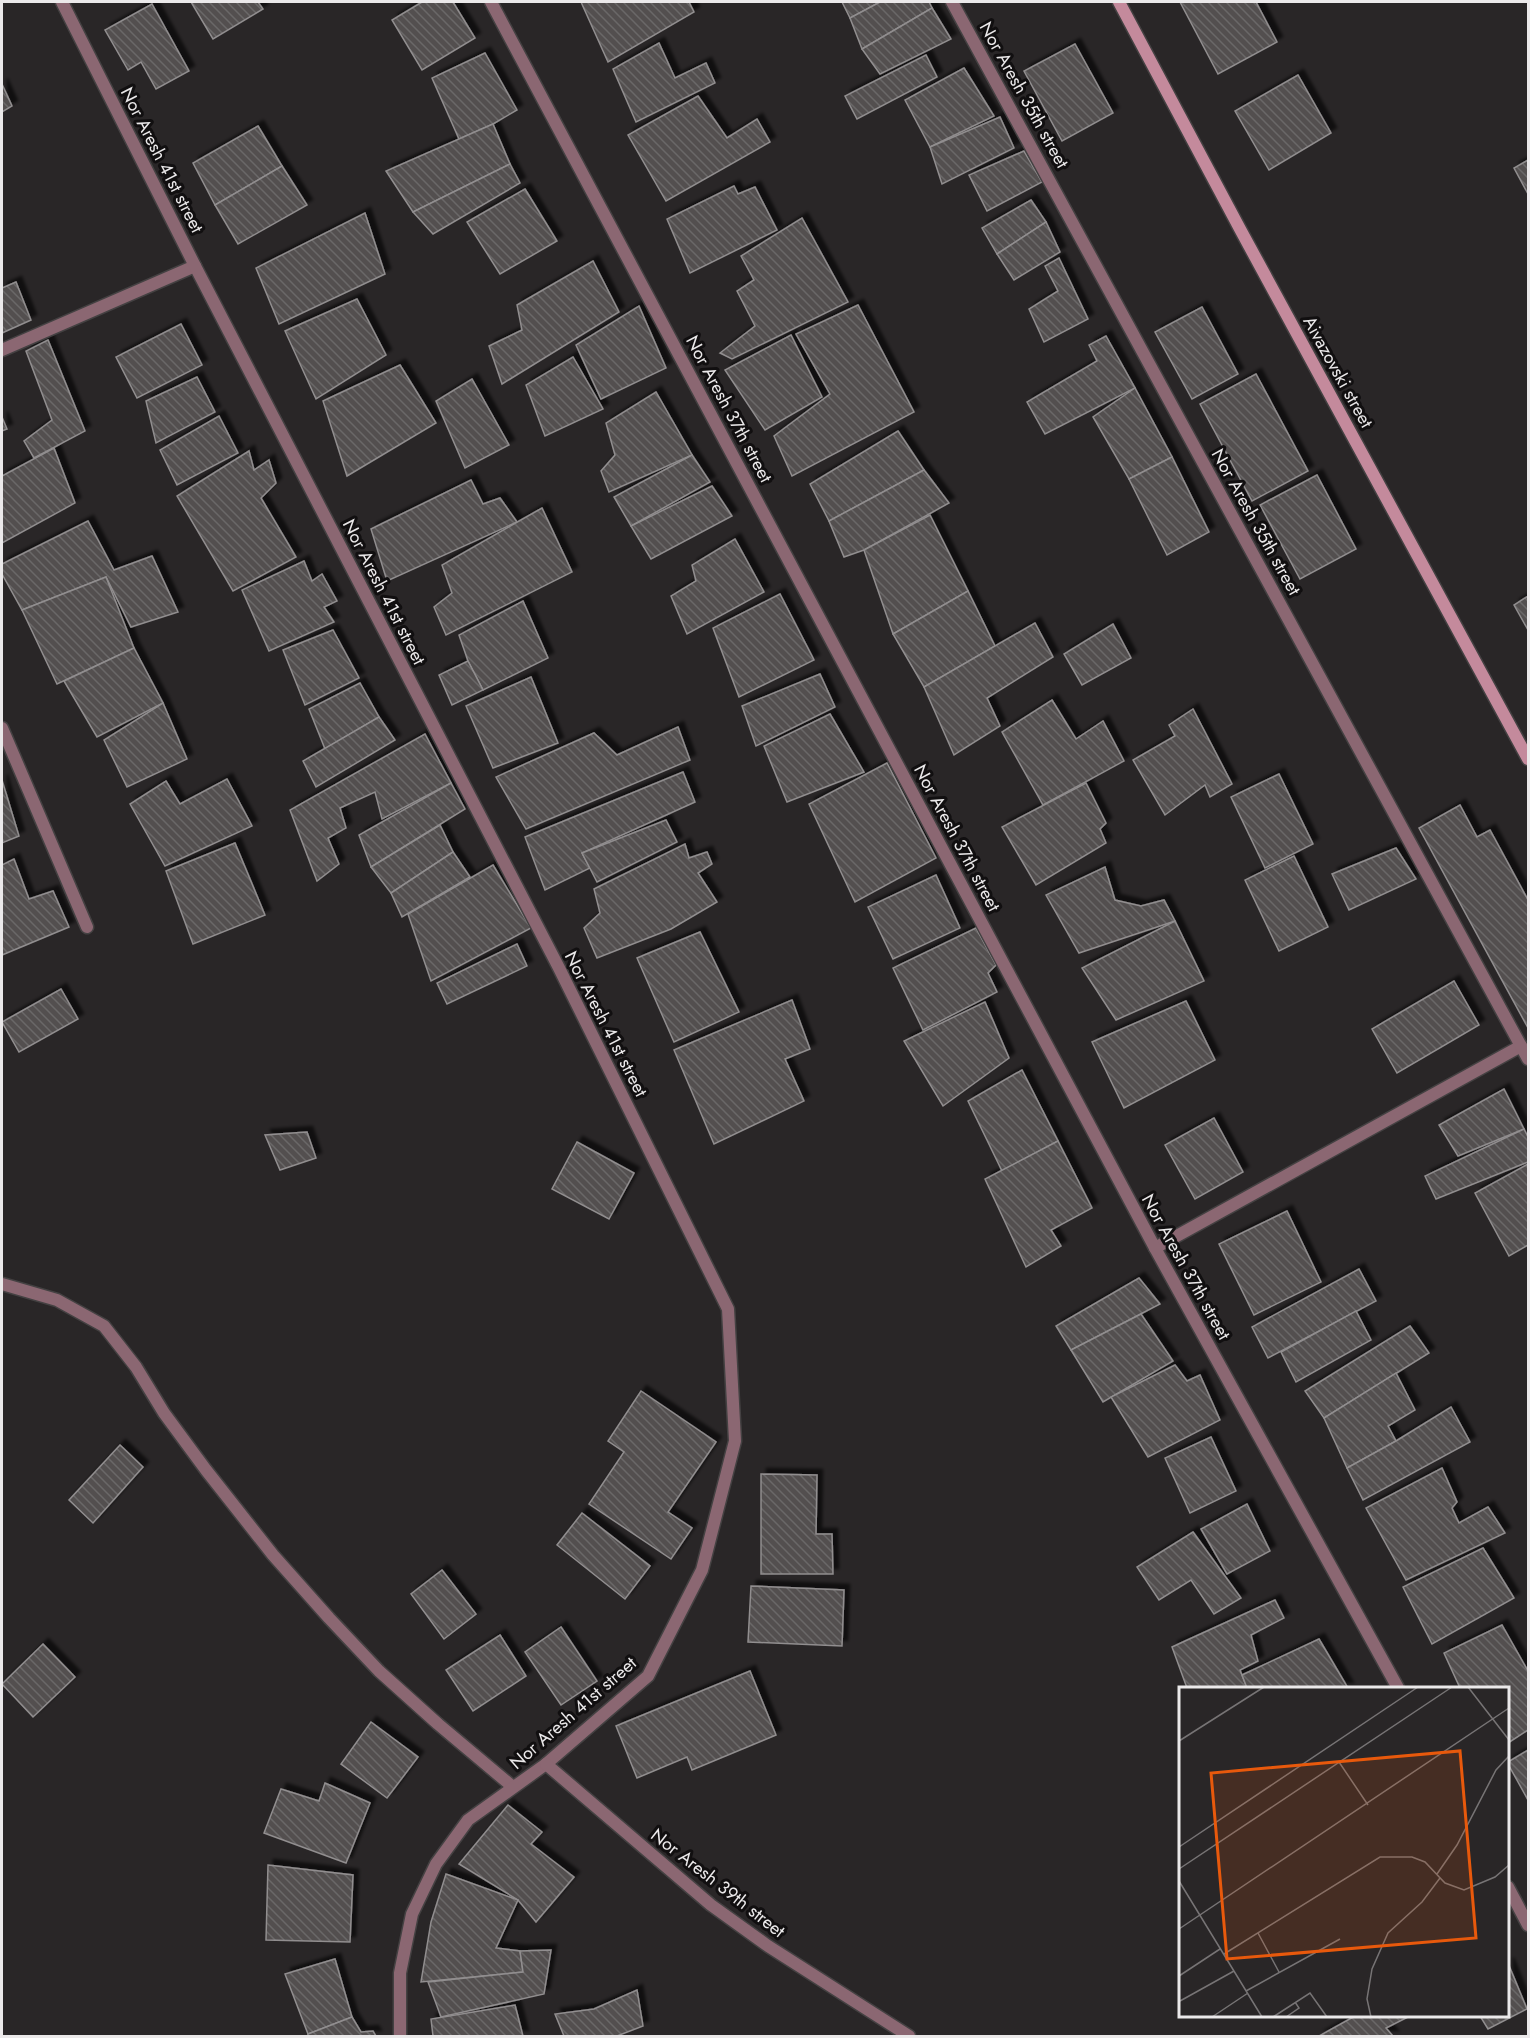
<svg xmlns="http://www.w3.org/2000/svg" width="1530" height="2038" font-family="Jost,sans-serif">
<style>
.building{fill:url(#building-back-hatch);stroke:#918e8f;stroke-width:1.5;filter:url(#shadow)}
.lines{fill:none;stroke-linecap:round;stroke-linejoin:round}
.service-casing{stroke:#444142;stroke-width:15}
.minor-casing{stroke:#444142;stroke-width:15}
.secondary-casing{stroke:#444142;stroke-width:15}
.service{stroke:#8b6772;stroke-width:12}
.minor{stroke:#8b6772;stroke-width:12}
.secondary{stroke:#c48a9c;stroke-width:12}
.labels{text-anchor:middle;stroke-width:6;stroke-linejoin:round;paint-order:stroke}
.street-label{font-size:18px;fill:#ebe9ea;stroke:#110f10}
.inset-road{fill:none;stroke:#777475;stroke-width:1.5}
.view{fill:#e8590c;fill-opacity:0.15;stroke:#e8590c;stroke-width:3}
.inset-edge{fill:none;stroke:#ebe9ea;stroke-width:3}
</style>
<defs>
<pattern id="building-back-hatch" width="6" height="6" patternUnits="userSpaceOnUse" patternTransform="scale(1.5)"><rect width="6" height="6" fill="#524f4f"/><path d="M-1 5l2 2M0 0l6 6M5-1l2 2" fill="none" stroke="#6b6868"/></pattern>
<filter id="shadow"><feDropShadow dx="5.5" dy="-5.5" stdDeviation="1.5" flood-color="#0009"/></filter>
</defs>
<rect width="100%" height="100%" fill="#292627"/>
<g class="building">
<path d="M 191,2 L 258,2 L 263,9 L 213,39 Z"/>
<path d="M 422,2 L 453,2 L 475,38 L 422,70 L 392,20 Z"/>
<path d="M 581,2 L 689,2 L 694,12 L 608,62 Z"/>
<path d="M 842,2 L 880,2 L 850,18 Z"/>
<path d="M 880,2 L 929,2 L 932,8 L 862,49 L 850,18 Z"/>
<path d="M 1180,2 L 1256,2 L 1277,42 L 1218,74 Z"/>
<path d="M 152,4 L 189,71 L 156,89 L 141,62 L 128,70 L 105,30 Z"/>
<path d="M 932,8 L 951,39 L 880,74 L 862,49 Z"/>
<path d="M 659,43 L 675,78 L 706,63 L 715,83 L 636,122 L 613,69 Z"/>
<path d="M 1075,44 L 1113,113 L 1062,141 L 1024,71 Z"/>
<path d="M 485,53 L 517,110 L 493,124 L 459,139 L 432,78 Z"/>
<path d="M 926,55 L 937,77 L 857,119 L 845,96 Z"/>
<path d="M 964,68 L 994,116 L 930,147 L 905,100 Z"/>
<path d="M 1298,75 L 1331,133 L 1269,170 L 1235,111 Z"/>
<path d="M 2,84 L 12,106 L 2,112 Z"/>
<path d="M 698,96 L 727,138 L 757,119 L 770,142 L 666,201 L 628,135 Z"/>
<path d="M 1000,117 L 1014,148 L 942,184 L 930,147 Z"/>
<path d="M 493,124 L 510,164 L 413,212 L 386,171 Z"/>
<path d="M 258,126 L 282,166 L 215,205 L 193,163 Z"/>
<path d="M 1024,151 L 1042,182 L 987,211 L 969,175 Z"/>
<path d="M 1528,160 L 1528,194 L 1514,168 Z"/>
<path d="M 510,164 L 520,183 L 433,234 L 413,212 Z"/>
<path d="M 282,166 L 307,205 L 238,244 L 215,205 Z"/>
<path d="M 734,186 L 738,194 L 755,187 L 777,230 L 690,273 L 667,219 Z"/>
<path d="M 525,189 L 557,241 L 500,274 L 467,222 Z"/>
<path d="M 1031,200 L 1046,222 L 997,254 L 982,228 Z"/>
<path d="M 365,213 L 385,274 L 279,324 L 256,268 Z"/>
<path d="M 802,218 L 848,302 L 732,359 L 720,353 L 755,326 L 737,291 L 754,280 L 741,256 Z"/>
<path d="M 1046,222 L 1060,252 L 1014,280 L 997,254 Z"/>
<path d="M 1059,258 L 1088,319 L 1044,342 L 1029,309 L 1058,291 L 1045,266 Z"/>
<path d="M 593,261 L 619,312 L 502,384 L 489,346 L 522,330 L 517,305 Z"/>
<path d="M 16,282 L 31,320 L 2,333 L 2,288 Z"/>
<path d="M 357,299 L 386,355 L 316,399 L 285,331 Z"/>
<path d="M 858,305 L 914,412 L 792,476 L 774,436 L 830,394 L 796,334 Z"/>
<path d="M 639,306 L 666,368 L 601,399 L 576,345 Z"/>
<path d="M 1202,307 L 1238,374 L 1192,399 L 1155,332 Z"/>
<path d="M 181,324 L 202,365 L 137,398 L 116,357 Z"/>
<path d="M 791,335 L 822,397 L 765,430 L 725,370 Z"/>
<path d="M 1106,336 L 1135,388 L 1045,434 L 1027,402 L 1097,361 L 1089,345 Z"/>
<path d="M 48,340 L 85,431 L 34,458 L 24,441 L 52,420 L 26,351 Z"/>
<path d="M 573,357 L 603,409 L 545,436 L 526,385 Z"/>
<path d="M 400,365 L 436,423 L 347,476 L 323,401 Z"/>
<path d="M 1256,374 L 1308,471 L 1252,501 L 1200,404 Z"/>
<path d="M 197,377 L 215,412 L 156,443 L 146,401 Z"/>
<path d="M 472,379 L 509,445 L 465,468 L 436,401 Z"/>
<path d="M 1135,388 L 1172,457 L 1129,479 L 1093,417 Z"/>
<path d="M 656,392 L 692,455 L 609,492 L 601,471 L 615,455 L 606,423 Z"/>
<path d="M 219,416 L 238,453 L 177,485 L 160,450 Z"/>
<path d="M 2,417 L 7,429 L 2,431 Z"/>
<path d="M 898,431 L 924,470 L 829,521 L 810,484 Z"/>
<path d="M 54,448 L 75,503 L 2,543 L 2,476 Z"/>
<path d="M 249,451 L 254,470 L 269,460 L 276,483 L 261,498 L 296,557 L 233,591 L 177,496 Z"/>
<path d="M 692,455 L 710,482 L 631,526 L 614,497 Z"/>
<path d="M 1172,457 L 1209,532 L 1167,555 L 1129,479 Z"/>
<path d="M 924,470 L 949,503 L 864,550 L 844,557 L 829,521 Z"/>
<path d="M 1317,475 L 1356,549 L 1300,579 L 1260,505 Z"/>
<path d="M 471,480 L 483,504 L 500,498 L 517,522 L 387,581 L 371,529 Z"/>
<path d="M 712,486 L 732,516 L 651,559 L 631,526 Z"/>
<path d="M 542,508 L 572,572 L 446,635 L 434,607 L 452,593 L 442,565 Z"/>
<path d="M 930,515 L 968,591 L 893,634 L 864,550 Z"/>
<path d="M 88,521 L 114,570 L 152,556 L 178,612 L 131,627 L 106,577 L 22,610 L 2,574 L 2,564 Z"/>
<path d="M 735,539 L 764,592 L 687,634 L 671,596 L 696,581 L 692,565 Z"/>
<path d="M 304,561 L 312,581 L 322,574 L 337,601 L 324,607 L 334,622 L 269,651 L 242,590 Z"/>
<path d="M 106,577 L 134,648 L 57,684 L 22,610 Z"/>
<path d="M 968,591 L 995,646 L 924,687 L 893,634 Z"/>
<path d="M 780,594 L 814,660 L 739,697 L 713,628 Z"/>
<path d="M 1528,596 L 1528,630 L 1514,605 Z"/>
<path d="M 523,601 L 548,658 L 483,690 L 468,661 L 459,635 Z"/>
<path d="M 1035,623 L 1053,657 L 987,698 L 1000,726 L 954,755 L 924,687 Z"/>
<path d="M 1113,624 L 1131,658 L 1082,685 L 1064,654 Z"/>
<path d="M 333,630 L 359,678 L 305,705 L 283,650 Z"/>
<path d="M 134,648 L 163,703 L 97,737 L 64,681 Z"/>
<path d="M 468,661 L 483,690 L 452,705 L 439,675 Z"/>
<path d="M 820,674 L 835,707 L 756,746 L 742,706 Z"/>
<path d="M 531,677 L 558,743 L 493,768 L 466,706 Z"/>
<path d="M 360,683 L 379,717 L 325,749 L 309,709 Z"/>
<path d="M 1052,700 L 1076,739 L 1103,721 L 1124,761 L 1043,805 L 1002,732 Z"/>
<path d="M 163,703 L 187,759 L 127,787 L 104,740 Z"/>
<path d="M 1193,709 L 1232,784 L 1210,797 L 1205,785 L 1165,815 L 1133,760 L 1175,736 L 1169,725 Z"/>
<path d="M 830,714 L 864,772 L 787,802 L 764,746 Z"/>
<path d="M 379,717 L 395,740 L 316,787 L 303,761 Z"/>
<path d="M 678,727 L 690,760 L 526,829 L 496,777 L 594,733 L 617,755 Z"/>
<path d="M 425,734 L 451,783 L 382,819 L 375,792 L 340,808 L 346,828 L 328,838 L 339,864 L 317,881 L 290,810 Z"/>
<path d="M 887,763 L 936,858 L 855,902 L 809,804 Z"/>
<path d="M 683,772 L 695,802 L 582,853 L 590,868 L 545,890 L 525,837 Z"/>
<path d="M 1279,774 L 1313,844 L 1265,868 L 1231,797 Z"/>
<path d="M 227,779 L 252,826 L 165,866 L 130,804 L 166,781 L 180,804 Z"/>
<path d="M 2,780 L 19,836 L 2,843 Z"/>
<path d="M 451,783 L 465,809 L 371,867 L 359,835 Z"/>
<path d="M 1086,783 L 1106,823 L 1100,829 L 1106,843 L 1036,885 L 1002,827 Z"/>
<path d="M 1460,805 L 1477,837 L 1490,830 L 1528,900 L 1528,1028 L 1419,828 Z"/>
<path d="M 666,820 L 677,842 L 597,882 L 582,853 Z"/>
<path d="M 440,825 L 453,852 L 391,893 L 371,867 Z"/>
<path d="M 235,843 L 265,915 L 193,944 L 166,871 Z"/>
<path d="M 685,844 L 689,858 L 707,852 L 712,864 L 698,873 L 717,902 L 671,929 L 597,958 L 584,928 L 600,913 L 594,889 Z"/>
<path d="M 1396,848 L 1416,879 L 1349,910 L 1332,874 Z"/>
<path d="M 453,852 L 470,877 L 402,917 L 391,893 Z"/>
<path d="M 1294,856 L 1328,927 L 1279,951 L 1245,880 Z"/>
<path d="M 14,859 L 29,899 L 53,891 L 69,927 L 2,955 L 2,865 Z"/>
<path d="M 493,865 L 531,928 L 431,981 L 408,914 Z"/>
<path d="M 1105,867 L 1115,900 L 1141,906 L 1164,900 L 1175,921 L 1079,953 L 1046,895 Z"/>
<path d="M 936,875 L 960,928 L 893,959 L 868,907 Z"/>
<path d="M 1175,921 L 1204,981 L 1116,1020 L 1082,968 Z"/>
<path d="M 976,928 L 996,965 L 988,973 L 997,992 L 923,1030 L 893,968 Z"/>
<path d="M 700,932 L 739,1012 L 674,1042 L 637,958 Z"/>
<path d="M 517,944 L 527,966 L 447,1004 L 437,983 Z"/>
<path d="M 1454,981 L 1479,1025 L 1397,1073 L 1372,1029 Z"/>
<path d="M 61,989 L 78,1019 L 19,1052 L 2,1022 Z"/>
<path d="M 792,1000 L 810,1049 L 785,1059 L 804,1101 L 714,1144 L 674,1050 Z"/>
<path d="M 1186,1001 L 1215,1060 L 1124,1108 L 1092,1042 Z"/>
<path d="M 985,1002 L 1009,1058 L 943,1106 L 904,1041 Z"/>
<path d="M 1022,1070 L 1058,1141 L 1002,1171 L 968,1101 Z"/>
<path d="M 1504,1089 L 1524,1129 L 1458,1156 L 1439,1125 Z"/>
<path d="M 1214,1118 L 1243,1172 L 1195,1199 L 1165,1145 Z"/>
<path d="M 1524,1129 L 1528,1137 L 1528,1162 L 1436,1199 L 1425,1176 Z"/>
<path d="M 307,1132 L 316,1158 L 280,1170 L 265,1135 Z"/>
<path d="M 1058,1141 L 1092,1208 L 1051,1230 L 1061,1246 L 1026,1267 L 985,1179 Z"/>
<path d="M 577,1142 L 634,1173 L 609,1219 L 552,1189 Z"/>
<path d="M 1528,1164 L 1528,1245 L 1509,1256 L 1475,1193 Z"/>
<path d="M 1287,1211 L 1321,1282 L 1254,1315 L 1219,1244 Z"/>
<path d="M 1359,1269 L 1376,1301 L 1268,1358 L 1252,1327 Z"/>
<path d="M 1139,1278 L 1160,1304 L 1071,1350 L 1056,1326 Z"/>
<path d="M 1356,1311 L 1371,1340 L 1296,1382 L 1281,1352 Z"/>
<path d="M 1141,1314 L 1173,1361 L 1103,1402 L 1071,1350 Z"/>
<path d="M 1410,1326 L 1429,1353 L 1324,1418 L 1305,1391 Z"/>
<path d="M 1175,1365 L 1187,1381 L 1200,1375 L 1220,1420 L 1148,1457 L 1111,1397 Z"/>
<path d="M 1396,1373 L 1415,1410 L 1388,1426 L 1396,1441 L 1347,1468 L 1324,1418 Z"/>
<path d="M 641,1391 L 716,1442 L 668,1512 L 692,1528 L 671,1559 L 589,1504 L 624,1452 L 608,1441 Z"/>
<path d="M 1451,1407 L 1470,1442 L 1363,1500 L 1347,1468 L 1396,1441 Z"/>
<path d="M 1211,1437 L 1236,1491 L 1190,1513 L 1165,1458 Z"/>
<path d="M 120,1445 L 143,1467 L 93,1523 L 69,1500 Z"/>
<path d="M 1442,1468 L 1457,1502 L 1452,1508 L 1459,1523 L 1488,1507 L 1505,1533 L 1406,1580 L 1366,1508 Z"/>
<path d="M 761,1474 L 817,1475 L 816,1534 L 832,1534 L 833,1574 L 761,1574 Z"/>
<path d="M 1247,1504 L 1270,1551 L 1227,1574 L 1201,1529 Z"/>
<path d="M 582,1513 L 650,1566 L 625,1599 L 557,1545 Z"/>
<path d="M 1193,1532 L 1241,1598 L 1214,1614 L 1191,1580 L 1159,1600 L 1137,1567 Z"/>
<path d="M 1483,1548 L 1514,1598 L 1432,1644 L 1403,1587 Z"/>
<path d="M 442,1570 L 476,1614 L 444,1639 L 411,1594 Z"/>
<path d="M 751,1586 L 844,1590 L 842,1646 L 748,1642 Z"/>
<path d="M 1275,1600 L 1284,1618 L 1251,1635 L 1258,1661 L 1240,1670 L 1247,1688 L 1187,1688 L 1172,1647 Z"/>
<path d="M 1502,1625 L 1528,1671 L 1528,1730 L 1508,1743 L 1508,1688 L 1460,1688 L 1444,1653 Z"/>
<path d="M 561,1627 L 597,1681 L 561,1705 L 525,1652 Z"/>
<path d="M 500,1635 L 526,1676 L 473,1711 L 446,1670 Z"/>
<path d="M 1319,1639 L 1348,1688 L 1247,1688 L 1242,1675 Z"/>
<path d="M 43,1644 L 75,1677 L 33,1717 L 2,1684 Z"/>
<path d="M 750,1671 L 776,1735 L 692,1770 L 687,1757 L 637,1778 L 616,1726 Z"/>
<path d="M 371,1722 L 418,1757 L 387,1798 L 341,1764 Z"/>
<path d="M 1528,1750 L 1528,1800 L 1508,1764 L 1508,1762 Z"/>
<path d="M 325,1783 L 370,1803 L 346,1863 L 264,1833 L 281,1789 L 319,1801 Z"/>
<path d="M 508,1805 L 542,1832 L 531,1844 L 574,1877 L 536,1922 L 518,1900 L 459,1864 Z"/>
<path d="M 268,1865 L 353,1875 L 350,1942 L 266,1940 Z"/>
<path d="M 446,1874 L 518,1900 L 496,1948 L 520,1951 L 523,1972 L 421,1982 L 431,1922 Z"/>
<path d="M 551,1950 L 544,1994 L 441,2017 L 428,1982 L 523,1972 L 520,1951 Z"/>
<path d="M 335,1959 L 352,2017 L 308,2034 L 285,1974 Z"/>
<path d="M 1508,1963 L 1527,2009 L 1488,2029 L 1480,2016 L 1508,2016 Z"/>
<path d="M 637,1990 L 643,2026 L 617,2036 L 564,2036 L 555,2014 L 594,2009 Z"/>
<path d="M 515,2005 L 523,2036 L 433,2036 L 431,2019 Z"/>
<path d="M 1355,2016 L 1410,2016 L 1386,2028 L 1393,2036 L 1319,2036 Z"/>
<path d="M 352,2017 L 361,2032 L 373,2031 L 376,2036 L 308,2036 L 308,2034 Z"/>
</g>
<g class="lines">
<g class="service-casing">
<g id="service">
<path d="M 2,350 L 195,266"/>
<path d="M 1155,1248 L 1521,1046"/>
<path d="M 2,1284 L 57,1300 L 104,1326 L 136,1367 L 164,1413 L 206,1470 L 273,1555 L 329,1618 L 379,1671 L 438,1724 L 513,1787"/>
</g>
</g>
<g class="minor-casing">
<g id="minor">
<path d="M 62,2 L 195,266 L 559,968 L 728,1309 L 735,1441 L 702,1570 L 648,1676 L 546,1764 L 468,1820 L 436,1864 L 412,1914 L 400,1973 L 400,2036"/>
<path d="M 491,2 L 1155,1248 L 1398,1688"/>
<path d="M 952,2 L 1528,1059"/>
<path d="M 2,728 L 87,927"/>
<path d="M 546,1764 L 711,1905 L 768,1946 L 909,2036"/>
<path d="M 1508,1887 L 1528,1925"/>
</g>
</g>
<g class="secondary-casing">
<path id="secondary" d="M 1119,2 L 1240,229 L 1528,759"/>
</g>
<use href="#service" class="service"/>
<use href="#minor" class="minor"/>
<use href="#secondary" class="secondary"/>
</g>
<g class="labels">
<g class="street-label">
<text transform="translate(1024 95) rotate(61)" y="6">Nor Aresh 35th street</text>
<text transform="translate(162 160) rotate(63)" y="6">Nor Aresh 41st street</text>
<text transform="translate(1338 372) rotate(61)" y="6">Aivazovski street</text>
<text transform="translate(729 409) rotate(62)" y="6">Nor Aresh 37th street</text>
<text transform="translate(1256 522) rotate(61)" y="6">Nor Aresh 35th street</text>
<text transform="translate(384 592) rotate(63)" y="6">Nor Aresh 41st street</text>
<text transform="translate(957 838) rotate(62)" y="6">Nor Aresh 37th street</text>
<text transform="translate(606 1024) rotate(63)" y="6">Nor Aresh 41st street</text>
<text transform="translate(1186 1267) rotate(61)" y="6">Nor Aresh 37th street</text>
<text transform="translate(573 1713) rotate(-41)" y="6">Nor Aresh 41st street</text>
<text transform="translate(718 1883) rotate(38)" y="6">Nor Aresh 39th street</text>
</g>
</g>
<g transform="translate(1179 1687)">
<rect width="330" height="330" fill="#292627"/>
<path class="inset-road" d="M 289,0 L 330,53M 0,54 L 85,0M 160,75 L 189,118M 0,160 L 239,0M 0,182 L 273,0M 258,187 L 278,158 L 317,83 L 330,69M 0,194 L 83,330M 0,242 L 330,21M 79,246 L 100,285M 45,267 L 201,170 L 233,170 L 246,175 L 266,196 L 285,203 L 316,190 L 330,178M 0,289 L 41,262M 67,304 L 161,252M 1,314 L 55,284M 33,330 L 69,306M 94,330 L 131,306 L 148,330M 107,330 L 120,321 L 116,315M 192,330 L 188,312 L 193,282 L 209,246 L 243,215 L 261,191"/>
<path class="view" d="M 281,64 L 297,251 L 48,272 L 32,86 Z"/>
<rect width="330" height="330" class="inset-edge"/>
</g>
<rect width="1530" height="2038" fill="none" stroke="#ebe9ea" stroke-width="6"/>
</svg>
